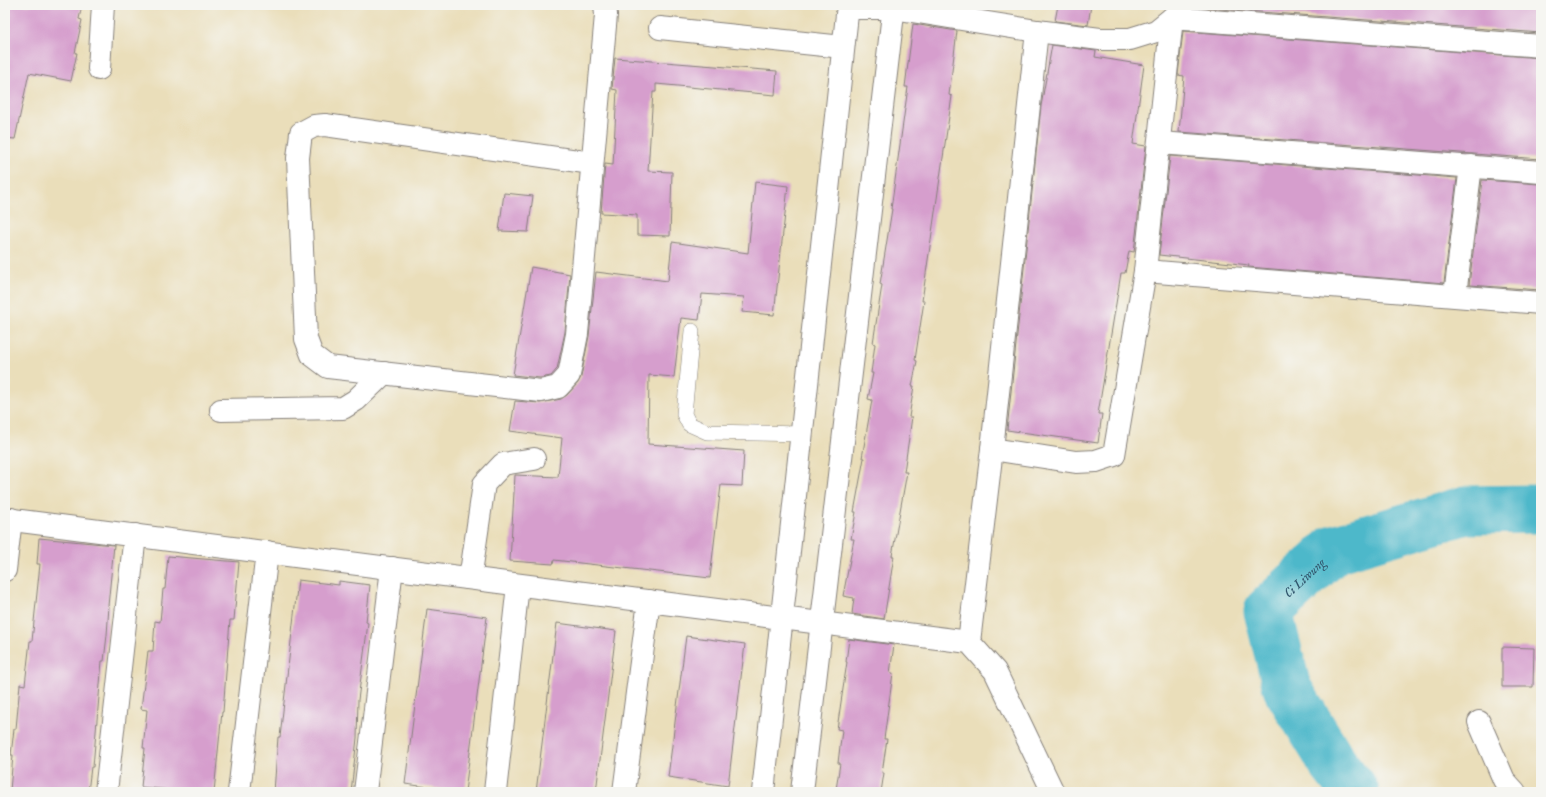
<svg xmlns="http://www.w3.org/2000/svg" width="1546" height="797" font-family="'IM FELL English',serif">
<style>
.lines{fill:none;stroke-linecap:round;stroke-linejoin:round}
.river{stroke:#4db8ca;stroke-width:49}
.building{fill:#d69ecd}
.service-casing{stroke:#86807a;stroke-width:16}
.minor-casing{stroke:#86807a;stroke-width:24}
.service{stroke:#fff;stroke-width:15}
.minor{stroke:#fff;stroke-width:22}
.labels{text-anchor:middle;stroke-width:3;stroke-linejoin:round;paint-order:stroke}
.water-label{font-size:13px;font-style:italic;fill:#31566d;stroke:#f6f6f2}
</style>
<rect width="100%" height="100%" fill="#f6f6f2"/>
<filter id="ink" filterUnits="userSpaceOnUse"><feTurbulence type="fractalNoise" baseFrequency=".025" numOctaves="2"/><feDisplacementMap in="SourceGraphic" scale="8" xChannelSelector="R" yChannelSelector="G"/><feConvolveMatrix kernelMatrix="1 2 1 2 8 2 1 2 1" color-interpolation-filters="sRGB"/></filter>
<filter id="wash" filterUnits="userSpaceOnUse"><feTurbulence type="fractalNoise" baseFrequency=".012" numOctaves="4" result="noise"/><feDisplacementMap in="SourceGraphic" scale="16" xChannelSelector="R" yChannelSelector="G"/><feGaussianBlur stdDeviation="0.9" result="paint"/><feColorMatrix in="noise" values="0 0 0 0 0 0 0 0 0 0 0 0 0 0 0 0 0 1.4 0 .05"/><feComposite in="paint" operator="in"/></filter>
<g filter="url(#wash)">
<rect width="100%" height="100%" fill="#eadeba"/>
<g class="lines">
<path class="river" id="s1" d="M 1355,792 L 1334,765 L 1287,688 L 1268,611 L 1334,549 L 1466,510 L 1541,509"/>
</g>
<g id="blocks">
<g class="building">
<path d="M 5,5 L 82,5 L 79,19 L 82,20 L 75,53 L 77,53 L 71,81 L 29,73 L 15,139 L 5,138 Z"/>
<path d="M 1058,5 L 1091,5 L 1088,25 L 1055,21 Z"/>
<path d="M 1207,5 L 1541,5 L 1541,33 L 1207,8 Z"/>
<path d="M 913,24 L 957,31 L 949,95 L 952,96 L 922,301 L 924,301 L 915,360 L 917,361 L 912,386 L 914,386 L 909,417 L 912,417 L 904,472 L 907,472 L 892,556 L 894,556 L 884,619 L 852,614 L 854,598 L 843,596 L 854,539 L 851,539 L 856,512 L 854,512 L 864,458 L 862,458 L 872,400 L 868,399 L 873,373 L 871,373 L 875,344 L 873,343 L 882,285 L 880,284 L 892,209 L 891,209 L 908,87 L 905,87 Z"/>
<path d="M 1183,31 L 1541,58 L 1541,159 L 1179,132 L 1184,76 L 1178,75 Z"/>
<path d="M 1052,45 L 1096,51 L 1095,57 L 1144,65 L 1133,144 L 1146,146 L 1134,252 L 1129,251 L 1125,273 L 1121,273 L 1098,414 L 1102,414 L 1098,443 L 1007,430 L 1041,106 Z"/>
<path d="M 615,58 L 777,71 L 775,95 L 656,84 L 656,92 L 653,92 L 648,171 L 672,172 L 670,236 L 637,235 L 637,215 L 601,213 L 605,164 L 613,165 L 617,90 L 612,89 Z"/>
<path d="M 1170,156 L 1457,178 L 1444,283 L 1248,267 L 1249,265 L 1159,255 Z"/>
<path d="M 1482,180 L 1539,184 L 1541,186 L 1541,290 L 1469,285 Z"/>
<path d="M 755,182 L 788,186 L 774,315 L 742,312 L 744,297 L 702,294 L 699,320 L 681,318 L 674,377 L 649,375 L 648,444 L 744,451 L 742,486 L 721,485 L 710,578 L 554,560 L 553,564 L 510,561 L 515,475 L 558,477 L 562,438 L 510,431 L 515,401 L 540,403 L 561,399 L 567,395 L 578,383 L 581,377 L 589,336 L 596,272 L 668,281 L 672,242 L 748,253 Z"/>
<path d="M 504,193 L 533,196 L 528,232 L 499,231 Z"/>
<path d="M 531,267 L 570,274 L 565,332 L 557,369 L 551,376 L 540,378 L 513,375 Z"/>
<path d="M 39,538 L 114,545 L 108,606 L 109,606 L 107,635 L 104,661 L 102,661 L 93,767 L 91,767 L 88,792 L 10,791 L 13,755 L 11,755 L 14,729 L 16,729 L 20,684 L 25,685 L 30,641 L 32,641 L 40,564 L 37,564 Z"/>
<path d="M 168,556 L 239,562 L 234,620 L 230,620 L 223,712 L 222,712 L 214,792 L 192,792 L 141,787 L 145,748 L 143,748 L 147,710 L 141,709 L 148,651 L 153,651 L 155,621 L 160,622 L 163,589 L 165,589 Z"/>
<path d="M 298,580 L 339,585 L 339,581 L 370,585 L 366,622 L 368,623 L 358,700 L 357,738 L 351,792 L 274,792 L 278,737 L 280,737 Z"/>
<path d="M 427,609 L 487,617 L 465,792 L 405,784 Z"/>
<path d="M 557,623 L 616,631 L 596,792 L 536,792 Z"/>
<path d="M 686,636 L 745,644 L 728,786 L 668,777 Z"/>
<path d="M 849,639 L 894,645 L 890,673 L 893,673 L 884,739 L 887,739 L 882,773 L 884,773 L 881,792 L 848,792 L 836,790 L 840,763 L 838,763 L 842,730 L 837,729 L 847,662 L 846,662 Z"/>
<path d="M 1502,647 L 1534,648 L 1533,687 L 1502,687 Z"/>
</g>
</g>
</g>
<g filter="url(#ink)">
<use href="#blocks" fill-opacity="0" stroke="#86807a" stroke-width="1"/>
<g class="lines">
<g class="service-casing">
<path id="service" d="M 692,331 L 684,414 L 689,424 L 707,432 L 802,434"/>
</g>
<g class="minor-casing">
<g id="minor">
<path d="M 848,8 L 893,8 L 1037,31 L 1100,39 L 1130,39 L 1156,31 L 1172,18 L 1541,46"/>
<path d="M 660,28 L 843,47"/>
<path d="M 99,69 L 103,5"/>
<path d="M 1160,143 L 1541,172"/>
<path d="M 592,163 L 325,125 L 314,126 L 301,133 L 298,158 L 306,339 L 312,355 L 328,367 L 541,391 L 558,387 L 569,375 L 577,334 L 606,15 L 605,5"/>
<path d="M 1145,271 L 1541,303"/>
<path d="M 1455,295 L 1471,166"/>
<path d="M 221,410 L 343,408 L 356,400 L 384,373"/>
<path d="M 992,449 L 1076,462 L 1096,461 L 1114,455 L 1145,271 L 1172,18"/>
<path d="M 5,519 L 969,642 L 995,671 L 1053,792"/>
<path d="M 5,570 L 11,519"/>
<path d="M 468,578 L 472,566 L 484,484 L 503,464 L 534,459"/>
<path d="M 969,642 L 992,449 L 1037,31"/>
<path d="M 1479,722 L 1504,780 L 1515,792"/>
<path d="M 106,792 L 135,535"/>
<path d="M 239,792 L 267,552"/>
<path d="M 365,792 L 392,568"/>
<path d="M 495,792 L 518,585"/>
<path d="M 624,792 L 649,601"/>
<path d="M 763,792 L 848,5"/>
<path d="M 802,792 L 894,5"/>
</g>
</g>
<use href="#service" class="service"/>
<use href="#minor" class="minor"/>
</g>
</g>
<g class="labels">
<g class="water-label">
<text dy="5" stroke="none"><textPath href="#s1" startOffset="253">Ci Liwung</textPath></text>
</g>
</g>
<rect width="1546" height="797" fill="none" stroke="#f6f6f2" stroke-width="20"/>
</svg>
